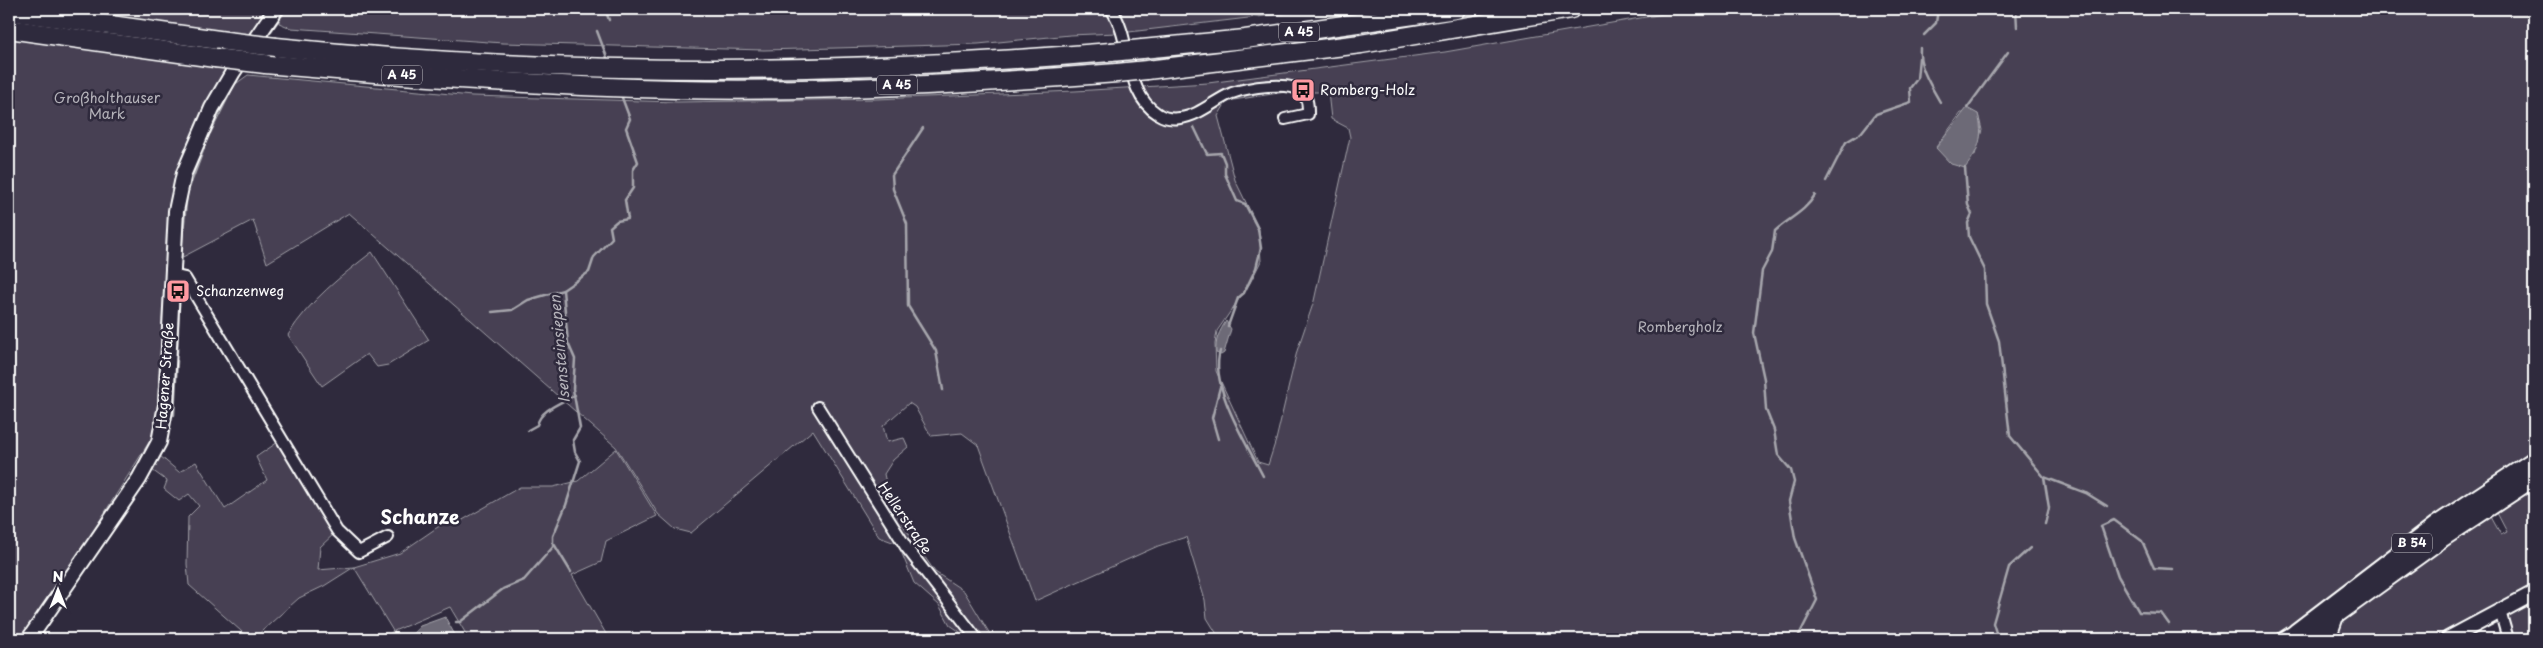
<svg xmlns="http://www.w3.org/2000/svg" width="2543" height="648" font-family="'Playpen Sans',sans-serif">
<style>
.green{fill:#464152;stroke:#a2a0a8;fill-rule:evenodd}
.water{fill:#6d6a77;stroke:#a7a6ad}
.lines{fill:none;stroke-linecap:round;stroke-linejoin:round}
.stream{stroke:#a7a6ad;stroke-width:2.5}
.minor-casing{stroke:#fff;stroke-width:14}
.secondary-casing{stroke:#fff;stroke-width:18}
.primary-casing{stroke:#fff;stroke-width:19}
.trunk-casing{stroke:#fff;stroke-width:20}
.motorway-casing{stroke:#fff;stroke-width:21}
.minor{stroke:#2f2a3d;stroke-width:10}
.secondary{stroke:#2f2a3d;stroke-width:14}
.primary{stroke:#2f2a3d;stroke-width:15}
.trunk{stroke:#2f2a3d;stroke-width:16}
.motorway{stroke:#2f2a3d;stroke-width:18}
.motorway-bridge-casing{stroke:#fff;stroke-width:21;stroke-linecap:butt}
.motorway-bridge{stroke:#2f2a3d;stroke-width:18}
.labels{text-anchor:middle;stroke-width:5;stroke-linejoin:round;paint-order:stroke}
.shield{fill:#2f2a3d;stroke:#c1bfc5;stroke-width:1}
.shield-label{font-size:12px;font-weight:bold;fill:#fff}
.poi-label{font-size:14px;fill:#fff;stroke:#2f2a3d;text-anchor:start}
.park-label{font-size:14px;fill:#b5b3ba;stroke:#2f2a3d}
.street-label{font-size:14px;fill:#fff;stroke:#2f2a3d}
.water-label{font-size:15px;font-style:italic;fill:#b6b4bb;stroke:#2f2a3d}
.district-label{font-size:19px;font-weight:bold;fill:#fff;stroke:#2f2a3d}
</style>
<rect width="100%" height="100%" fill="#2f2a3d"/>
<filter id="ink" filterUnits="userSpaceOnUse"><feTurbulence type="fractalNoise" baseFrequency=".02" numOctaves="2"/><feDisplacementMap in="SourceGraphic" scale="10" xChannelSelector="R" yChannelSelector="G"/><feConvolveMatrix kernelMatrix="1 2 1 2 8 2 1 2 1" color-interpolation-filters="sRGB"/></filter>
<g filter="url(#ink)">
<g class="green">
<path d="M 9,9 L 276,9 L 199,138 L 172,254 L 165,271 L 156,431 L 58,587 L 21,639 L 9,639 Z"/>
<path d="M 284,9 L 1104,9 L 1115,23 L 1117,33 L 1070,35 L 978,44 L 764,50 L 503,43 L 291,28 L 279,23 L 279,16 Z"/>
<path d="M 1115,9 L 1325,9 L 1129,32 L 1124,28 Z"/>
<path d="M 1692,9 L 2534,9 L 2534,448 L 2372,562 L 2276,639 L 1220,639 L 1207,618 L 1205,600 L 1186,537 L 1158,546 L 1035,601 L 978,445 L 962,433 L 931,436 L 915,407 L 909,403 L 883,426 L 887,442 L 904,438 L 908,447 L 893,460 L 884,474 L 889,497 L 905,528 L 935,572 L 964,591 L 993,639 L 962,639 L 959,631 L 950,625 L 939,605 L 914,583 L 898,544 L 879,537 L 813,430 L 691,533 L 675,529 L 658,514 L 616,447 L 349,213 L 267,263 L 253,220 L 179,259 L 180,218 L 188,184 L 207,132 L 230,88 L 248,75 L 472,96 L 677,102 L 876,99 L 1075,91 L 1208,83 L 1445,52 ZM 1292,91 L 1304,100 L 1312,92 L 1328,92 L 1331,119 L 1348,128 L 1350,137 L 1314,301 L 1297,351 L 1276,440 L 1268,465 L 1258,462 L 1216,371 L 1215,344 L 1217,331 L 1250,283 L 1261,261 L 1259,229 L 1235,180 L 1218,116 L 1227,101 ZM 1961,113 L 1978,114 L 1982,130 L 1975,155 L 1936,147 Z"/>
<path d="M 372,252 L 429,340 L 388,365 L 377,367 L 367,354 L 322,386 L 288,335 C 310,300 340,277 372,252 Z"/>
<path d="M 281,440 L 337,531 L 320,547 L 318,570 L 354,567 L 400,553 L 451,518 L 454,525 L 520,487 L 553,487 L 578,481 L 616,449 L 657,516 L 606,541 L 601,562 L 572,575 L 609,639 L 469,639 L 450,607 L 394,631 L 398,639 L 384,639 L 393,631 L 354,567 L 324,586 L 299,598 L 253,639 L 250,639 L 189,585 L 187,564 L 188,517 L 199,506 L 189,494 L 179,501 L 164,489 L 167,481 L 152,470 L 160,456 L 179,472 L 196,462 L 225,509 L 267,480 L 256,457 Z"/>
<path d="M 2534,487 L 2534,586 L 2432,639 L 2333,639 L 2341,621 L 2374,594 L 2490,515 L 2501,535 L 2507,532 L 2496,511 Z"/>
<path d="M 2534,593 L 2534,639 L 2508,639 L 2503,617 Z"/>
</g>
<g class="water">
<path d="M 1967,108 L 1978,114 C 1984,137 1979,150 1965,168 L 1951,164 L 1936,148 Z"/>
<path d="M 1226,321 L 1231,329 L 1224,353 L 1221,355 L 1216,353 C 1215,340 1219,332 1226,321 Z"/>
<path d="M 445,617 L 455,635 L 449,639 L 409,638 L 420,626 Z"/>
</g>
<g class="lines">
<g class="stream">
<path d="M 605,9 L 609,20"/>
<path d="M 2016,9 L 2017,27"/>
<path d="M 271,31 L 286,9"/>
<path d="M 597,31 L 608,60"/>
<path d="M 1924,35 L 1936,23 L 1938,9"/>
<path d="M 1920,48 C 1918,66 1931,86 1940,102"/>
<path d="M 1967,108 L 2008,52"/>
<path d="M 1194,127 L 1207,154 L 1221,153 L 1225,163 L 1225,174 L 1237,201 L 1245,204 L 1258,229 L 1261,248 L 1256,268 L 1244,293 L 1238,298 L 1228,326"/>
<path d="M 923,128 L 892,175 L 893,189 L 907,224 L 908,306 L 936,351 L 943,390"/>
<path d="M 210,133 L 233,87"/>
<path d="M 1965,168 L 1968,205 L 1972,214 L 1968,223 L 1969,237 L 1985,270 L 1986,304 L 1999,341 L 2010,436 L 2044,477 L 2049,508 L 2045,524"/>
<path d="M 1826,181 L 1846,142 L 1861,133 L 1876,114 L 1911,102 L 1910,88 L 1917,79 L 1919,58"/>
<path d="M 180,260 L 187,193 L 204,148"/>
<path d="M 492,312 L 512,310 L 528,300 L 563,290"/>
<path d="M 1220,351 C 1209,386 1247,444 1263,476"/>
<path d="M 177,353 L 180,281"/>
<path d="M 174,415 L 177,361"/>
<path d="M 528,430 L 537,425 C 541,409 561,403 575,395"/>
<path d="M 1218,439 L 1212,418 L 1220,387"/>
<path d="M 2044,477 L 2086,493 L 2107,506"/>
<path d="M 554,544 L 571,572"/>
<path d="M 456,622 L 460,622 L 503,589 L 524,580 L 553,547 L 553,536 L 566,505 L 580,461 L 575,452 L 573,440 L 580,428 L 573,389 L 575,359 L 568,343 L 563,290 L 589,272 L 594,257 L 612,238 L 610,227 L 617,221 L 628,219 L 625,200 L 633,188 L 633,170 L 638,162 L 626,128 L 630,119 L 621,95"/>
<path d="M 2169,624 L 2161,613 L 2139,612 L 2118,576 L 2101,526 L 2114,520 L 2142,541 L 2154,568 L 2172,569"/>
<path d="M 1797,639 L 1817,600 L 1795,538 L 1789,501 L 1794,482 L 1791,470 L 1778,455 L 1774,430 L 1766,410 L 1764,379 L 1754,333 L 1762,271 L 1772,252 L 1775,231 C 1789,218 1805,212 1815,195"/>
<path d="M 1998,639 L 1993,623 L 2009,567 L 2030,548"/>
</g>
<g class="minor-casing">
<g id="minor">
<path d="M 1111,9 C 1133,39 1123,93 1158,114 C 1164,118 1173,119 1180,118 C 1199,116 1215,100 1232,93 C 1246,88 1290,80 1302,92 C 1308,98 1308,106 1308,114 L 1285,119"/>
<path d="M 172,275 L 185,278 L 337,531 L 359,552 L 388,537"/>
<path d="M 818,407 L 906,547 L 977,639"/>
<path d="M 2500,611 L 2508,639"/>
</g>
</g>
<g class="secondary-casing">
<g id="secondary">
<path d="M 29,639 L 139,479 L 159,442 L 166,405 L 176,211 L 184,173 L 212,108 L 233,72 L 276,9"/>
<path d="M 2448,639 L 2534,593"/>
</g>
</g>
<g class="primary-casing">
<g id="primary">
<path d="M 2285,639 L 2296,632"/>
<path d="M 2301,639 L 2335,616"/>
</g>
</g>
<g class="trunk-casing">
<g id="trunk">
<path d="M 2296,632 L 2436,525 L 2534,460"/>
<path d="M 2327,639 L 2335,616 L 2443,538 L 2534,478"/>
</g>
</g>
<g class="motorway-casing">
<g id="motorway">
<path d="M 9,11 L 226,41"/>
<path d="M 9,29 L 215,58"/>
<path d="M 276,47 C 550,75 836,75 1111,52"/>
<path d="M 1142,49 L 1245,39 L 1456,9"/>
<path d="M 265,64 C 402,76 538,86 676,89 C 823,92 970,84 1117,73"/>
<path d="M 1147,70 L 1361,44 L 1571,9"/>
</g>
</g>
<use href="#minor" class="minor"/>
<use href="#secondary" class="secondary"/>
<use href="#primary" class="primary"/>
<use href="#trunk" class="trunk"/>
<use href="#motorway" class="motorway"/>
<g class="motorway-bridge-casing">
<g id="motorway-bridge">
<path d="M 226,41 L 276,47"/>
<path d="M 1111,52 L 1142,49"/>
<path d="M 215,58 L 265,64"/>
<path d="M 1117,73 L 1147,70"/>
</g>
</g>
<use href="#motorway-bridge" class="motorway-bridge"/>
</g>
</g>
<defs>
<g id="bus-square" transform="scale(1.25)"><rect x="-9" y="-9" width="18" height="18" rx="4" fill="#ff9aa2" stroke="#2f2a3d"/><path d="M-5-6H5V4H4V6H2V4H-2V6H-4V4H-5ZM-3.5-4V0h7V-4ZM-3.5 1.2v1.5H-2V1.2ZM2 1.2v1.5H3.5V1.2Z" fill="#111"/></g>
</defs>
<g fill-rule="evenodd">
<use href="#bus-square" x="1303" y="90"/>
<use href="#bus-square" x="178" y="291"/>
</g>
<g class="labels">
<g class="shield">
<rect x="1279" y="22.5" width="40" height="19" rx="4"/>
<rect x="382" y="65.5" width="40" height="19" rx="4"/>
<rect x="877" y="75.5" width="40" height="19" rx="4"/>
<rect x="2392" y="533.5" width="40" height="19" rx="4"/>
</g>
<g class="shield-label">
<text x="1299" y="36">A 45</text>
<text x="402" y="79">A 45</text>
<text x="897" y="89">A 45</text>
<text x="2412" y="547">B 54</text>
</g>
<g class="poi-label">
<text x="1320" y="95">Romberg-Holz</text>
<text x="196" y="296">Schanzenweg</text>
</g>
<g class="park-label">
<text x="107" y="103">Großholthauser<tspan x="107" dy="16">Mark</tspan></text>
<text x="1680" y="332">Rombergholz</text>
</g>
<g class="street-label">
<text transform="translate(165 376) rotate(-86)" y="5">Hagener Straße</text>
<text transform="translate(905 518) rotate(56)" y="5">Hellerstraße</text>
</g>
<g class="water-label">
<text transform="translate(560 349) rotate(-95)" y="5">Isensteinsiepen</text>
</g>
<g class="district-label">
<text x="420" y="524">Schanze</text>
</g>
</g>
<rect width="2543" height="648" fill="none" stroke="#2f2a3d" stroke-width="30"/>
<rect x="15" y="15" width="2513" height="618" fill="none" stroke="#fff" stroke-width="2" filter="url(#ink)"/>
<g transform="translate(58 590)" stroke="#2f2a3d" stroke-width="4" paint-order="stroke">
<path d="M0-4L9 19L0 12L-9 19Z" fill="#ffffff"/>
<text y="-8" font-size="14" font-weight="bold" text-anchor="middle" fill="#ffffff">N</text>
</g>
</svg>
